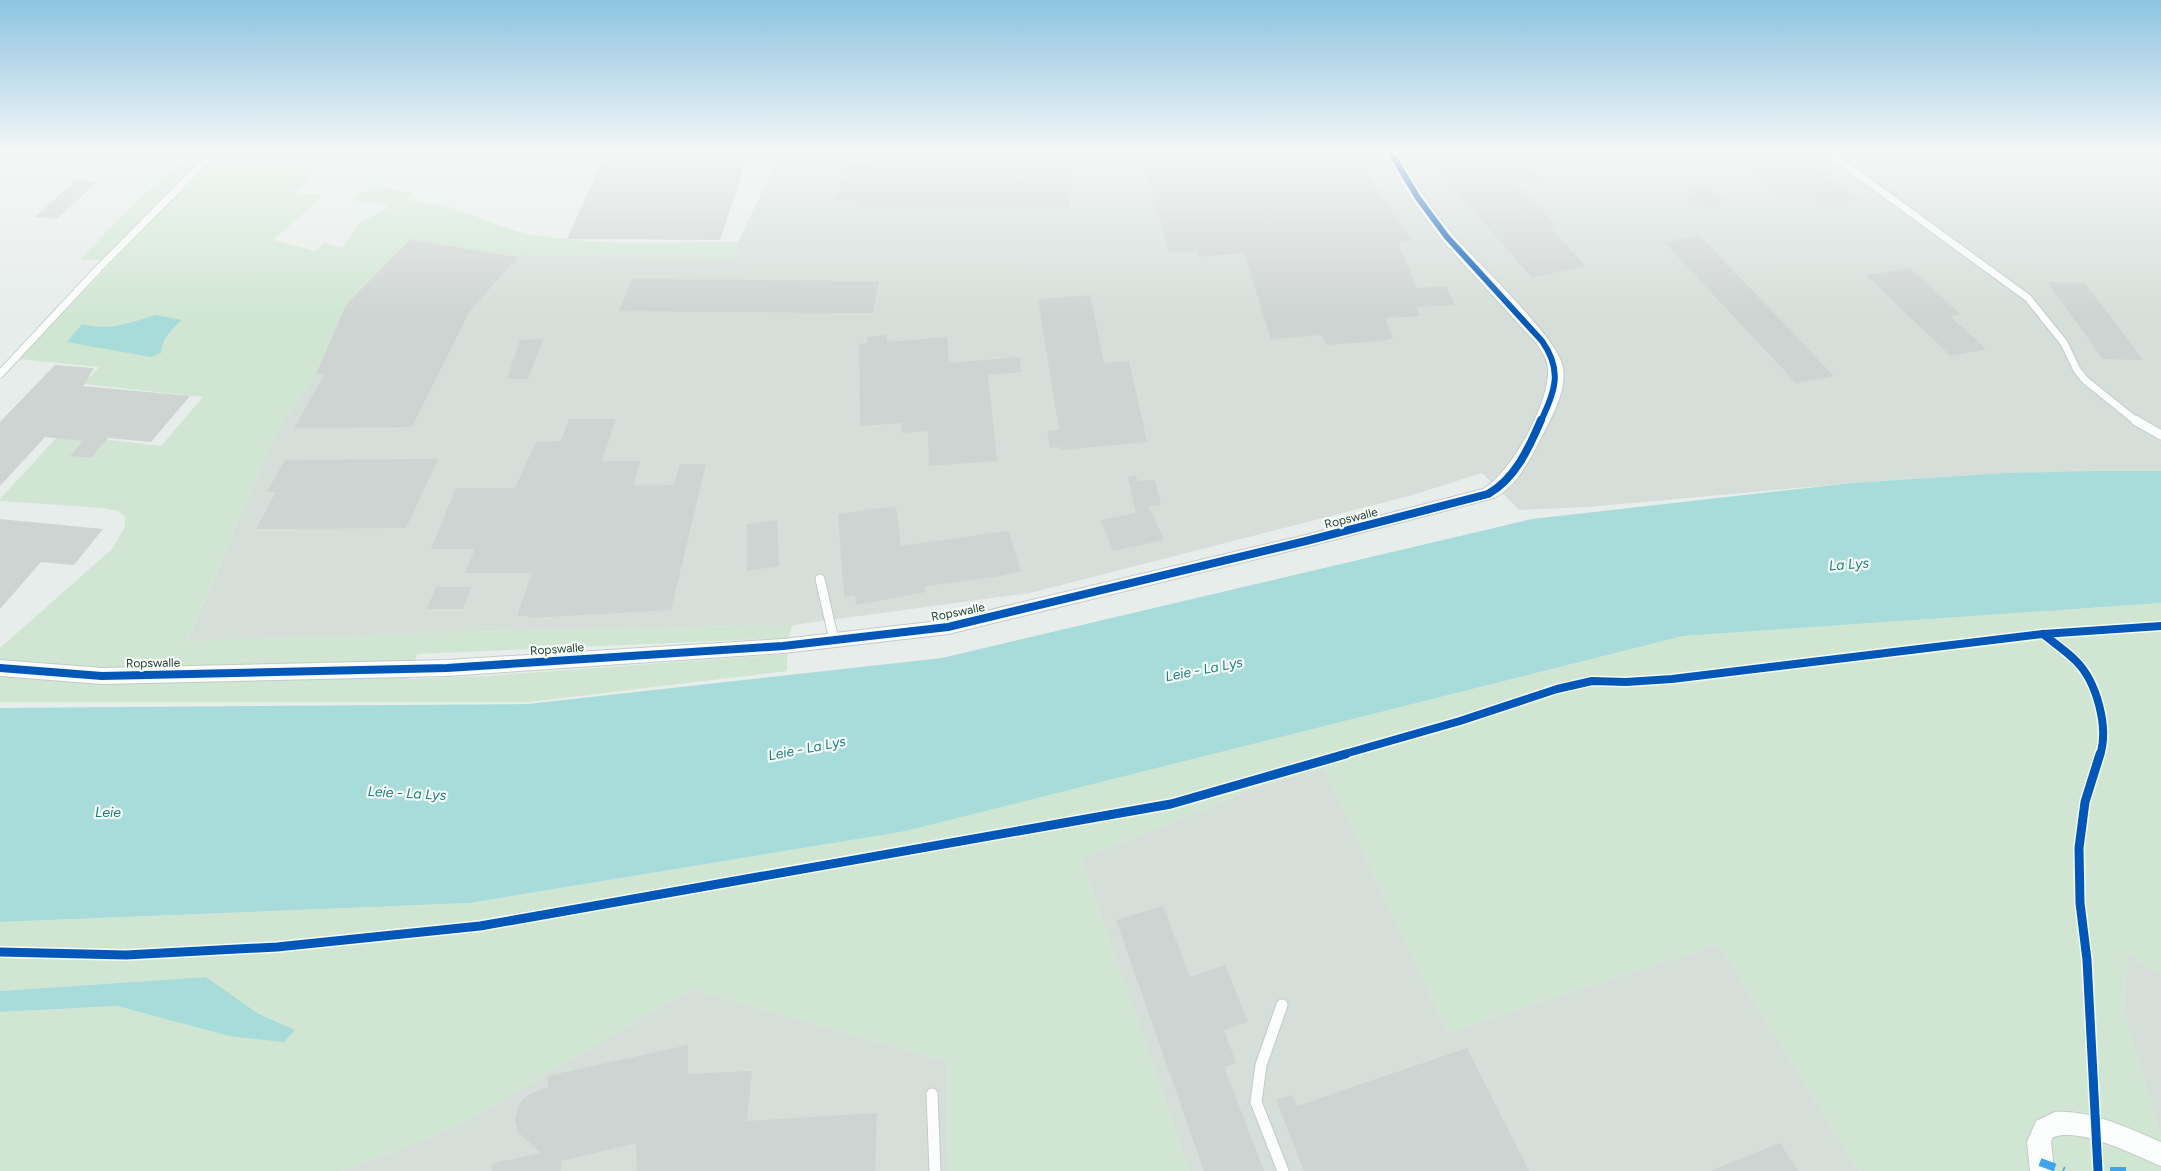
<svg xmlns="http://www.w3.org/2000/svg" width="2161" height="1171" font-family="Figtree,sans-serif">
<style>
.built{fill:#d5ded9}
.green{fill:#d0e6d3;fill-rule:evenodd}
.water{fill:#a7dcda}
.building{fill:#ced4d1}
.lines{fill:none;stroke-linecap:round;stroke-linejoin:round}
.lane-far2-casing{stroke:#c4cac7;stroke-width:9}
.lane-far1-casing{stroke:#c4cac7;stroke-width:11}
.lane-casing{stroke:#c4cac7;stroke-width:13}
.street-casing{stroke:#c4cac7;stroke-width:2}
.lane-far2{stroke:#fbfcfc;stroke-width:7}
.lane-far1{stroke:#fbfcfc;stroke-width:9}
.lane{stroke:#fbfcfc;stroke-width:11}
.street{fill:#fbfcfc;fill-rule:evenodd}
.quiet{stroke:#3ea4eb;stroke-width:8;stroke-dasharray:16 8;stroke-linecap:butt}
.cycleway-far2-casing{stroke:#f6fbf7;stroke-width:9}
.cycleway-far1-casing{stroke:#f6fbf7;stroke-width:11}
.cycleway-casing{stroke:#f6fbf7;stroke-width:12}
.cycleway-far2{stroke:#0057b8;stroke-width:6}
.cycleway-far1{stroke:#0057b8;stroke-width:8}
.cycleway{stroke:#0057b8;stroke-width:9}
.labels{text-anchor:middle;stroke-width:4.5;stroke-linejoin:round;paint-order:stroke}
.street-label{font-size:12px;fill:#234234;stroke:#f6fbf7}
.water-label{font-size:14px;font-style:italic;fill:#1a807f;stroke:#f6fbf7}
</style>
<rect width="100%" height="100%" fill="#e7edea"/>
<g class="built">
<path d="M 780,153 L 2161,153 L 2161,471 L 2004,473 L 1852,483 L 1588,507 L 1519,510 L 1482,473 L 1409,496 L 1030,593 L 793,625 L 421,633 L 187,642 L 278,427 L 316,374 L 346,305 L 410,239 L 517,257 L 519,255 L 737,258 L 738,242 Z"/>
<path d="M 1324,768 L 1448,1032 L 1719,944 L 1859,1171 L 1189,1171 L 1081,859 L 1260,786 Z"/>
<path d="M 2127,953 L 2161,975 L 2161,1138 L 2124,1013 Z"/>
<path d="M 691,989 L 947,1061 L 948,1171 L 342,1171 L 460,1125 Z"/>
</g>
<g class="green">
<path d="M 191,153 L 209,153 L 111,254 L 101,260 L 81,259 L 126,211 Z"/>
<path d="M 218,153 L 330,153 L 295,193 L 324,195 L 273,240 L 315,251 L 325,243 L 342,248 L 360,223 L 385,210 L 389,204 L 362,202 L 351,199 L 375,186 L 413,193 L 404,200 C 421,203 440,204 457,210 C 481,217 504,229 529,234 C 597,247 670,241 738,242 L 737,258 L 519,255 L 517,257 L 410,239 L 346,305 L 316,374 L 278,427 L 187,641 L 421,633 L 793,625 L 788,638 L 417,654 L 408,679 L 485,676 L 787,654 L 787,671 L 529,702 L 0,702 L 0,648 L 112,549 L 125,527 L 125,517 L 118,511 L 103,508 L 0,501 L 0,499 L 60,434 L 161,446 L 203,397 L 83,384 L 99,367 L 18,359 ZM 155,315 L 181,321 L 169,331 L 162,345 L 68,342 L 82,324 C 107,331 131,323 155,315 Z"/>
<path d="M 2161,603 L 2161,975 L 2127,954 L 2124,1013 L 2161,1138 L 2161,1171 L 1859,1171 L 1719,944 L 1448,1032 L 1324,768 L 1260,786 L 1081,859 L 1189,1171 L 948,1171 L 947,1061 L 691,989 L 460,1125 L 342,1171 L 0,1171 L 0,1012 L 117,1006 L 229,1036 L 295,1030 L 259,1014 L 206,977 L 0,991 L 0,922 L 469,903 L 906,831 L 1683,636 Z"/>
</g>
<g class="water">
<path d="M 155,315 L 182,320 C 171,330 162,338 161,353 L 151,357 L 67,342 L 82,324 C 107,331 131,323 155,315 Z"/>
<path d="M 2096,471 L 2161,471 L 2161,603 L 1683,636 L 906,831 L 469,903 L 0,922 L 0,708 L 528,704 L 942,658 L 1532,519 L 1852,483 L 2004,473 Z"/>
<path d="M 206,977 L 259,1014 L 295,1030 L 284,1042 L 229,1036 L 117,1006 L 0,1012 L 0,991 Z"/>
</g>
<g class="building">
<path d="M 606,153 L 749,153 L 720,240 L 567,239 Z"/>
<path d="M 872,153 L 1071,153 L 1070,208 L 861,207 L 862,200 L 836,200 L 844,165 L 869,165 Z"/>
<path d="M 1142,153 L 1358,153 L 1379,193 L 1413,241 L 1398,243 L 1417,288 L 1446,286 L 1455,305 L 1416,307 L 1420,316 L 1385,318 L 1393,338 L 1382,341 L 1326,345 L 1322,335 L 1271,339 L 1244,253 L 1199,257 L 1198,251 L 1169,253 Z"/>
<path d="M 1432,153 L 1522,153 L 1541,180 L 1515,183 L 1557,227 L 1550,228 L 1586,266 L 1532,278 L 1456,191 Z"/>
<path d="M 1734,153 L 1824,153 L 1831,161 L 1816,165 L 1829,174 L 1825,175 L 1859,199 L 1826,207 L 1809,194 L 1783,199 Z"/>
<path d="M 76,180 L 97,182 L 57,219 L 35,217 Z"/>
<path d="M 1697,184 L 1722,197 L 1716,211 L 1685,202 Z"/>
<path d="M 1700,236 L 1834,376 L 1796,383 L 1664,242 Z"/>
<path d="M 410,239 L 518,257 L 469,312 L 412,427 L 294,428 L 325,374 L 316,374 L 346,305 Z"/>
<path d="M 1910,268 L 1960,314 L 1950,316 L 1986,349 L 1951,356 L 1866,275 Z"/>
<path d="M 632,279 L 879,281 L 873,313 L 619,311 Z"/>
<path d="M 2047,282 L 2085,283 L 2143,360 L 2103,359 Z"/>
<path d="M 1090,295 L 1104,363 L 1129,361 L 1147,442 L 1061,450 L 1061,447 L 1050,448 L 1047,431 L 1059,430 L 1038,299 Z"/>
<path d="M 886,335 L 887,342 L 947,337 L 949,363 L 1020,357 L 1021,372 L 988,375 L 997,461 L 929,466 L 928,431 L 902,433 L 901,423 L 860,426 L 859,344 L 867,343 L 867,337 Z"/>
<path d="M 543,339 L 528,379 L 507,379 L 520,340 Z"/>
<path d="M 55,365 L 94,368 L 83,386 L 190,396 L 151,442 L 108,438 L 91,458 L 70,456 L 83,441 L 45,437 L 0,486 L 0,422 Z"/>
<path d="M 569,419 L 616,419 L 602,461 L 640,461 L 633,486 L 674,485 L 680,464 L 706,464 L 671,610 L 529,618 L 529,616 L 517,616 L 532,573 L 465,573 L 475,549 L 431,549 L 456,488 L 515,488 L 536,442 L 561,441 Z"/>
<path d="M 438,459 L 406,528 L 256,529 L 276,492 L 267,492 L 285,460 Z"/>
<path d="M 1135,475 L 1138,481 L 1155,480 L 1161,505 L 1149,507 L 1164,540 L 1113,551 L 1101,520 L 1136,513 L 1128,477 Z"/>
<path d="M 896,506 L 901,546 L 1008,531 L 1021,571 L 995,577 L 925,586 L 926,592 L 856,605 L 855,595 L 844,597 L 838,514 Z"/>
<path d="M 0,519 L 103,529 L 74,565 L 41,562 L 0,609 Z"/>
<path d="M 777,520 L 779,566 L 747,571 L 747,524 Z"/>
<path d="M 436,587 L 471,587 L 463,609 L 427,609 Z"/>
<path d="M 1163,906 L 1190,977 L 1225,965 L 1248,1022 L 1224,1030 L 1236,1063 L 1224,1067 L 1264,1171 L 1204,1171 L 1116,920 Z"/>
<path d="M 688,1045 L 688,1074 L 752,1071 L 747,1121 L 877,1113 L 875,1171 L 637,1171 L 636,1143 L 561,1161 L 561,1171 L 492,1171 L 491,1164 L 541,1153 L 518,1132 L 515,1119 L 518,1107 L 524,1098 L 534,1092 L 548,1087 L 548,1076 Z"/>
<path d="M 1467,1048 L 1529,1171 L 1304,1171 L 1276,1100 L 1292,1095 L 1297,1106 Z"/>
<path d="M 1780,1143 L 1798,1171 L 1712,1171 L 1712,1170 Z"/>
</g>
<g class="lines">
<g class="lane-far2-casing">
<g id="lane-far2">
<path d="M 1829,153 L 2028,298 L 2064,343 L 2077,370 L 2085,380 L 2136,421"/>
<path d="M 0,374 L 99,268 L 213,153"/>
</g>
</g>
<g class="lane-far1-casing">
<g id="lane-far1">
<path d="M 2135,420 L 2161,435"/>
<path d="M 820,579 L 834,640"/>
</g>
</g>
<g class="lane-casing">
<g id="lane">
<path d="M 1282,1005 L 1261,1065 L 1256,1102 L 1283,1171"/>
<path d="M 932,1094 L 935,1171"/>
</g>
</g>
<g class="street-casing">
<g id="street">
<path d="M 1385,153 L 1397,153 C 1414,181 1431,210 1453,235 C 1476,262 1559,338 1563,368 C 1567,392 1550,420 1540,440 C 1528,463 1517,485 1494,498 L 1306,547 L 948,634 L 783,653 L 447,676 L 102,684 L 0,676 L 0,660 L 102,668 L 447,660 L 783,639 L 948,620 L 1306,535 L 1483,489 C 1511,473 1548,405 1548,373 C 1549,362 1543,353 1537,344 L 1442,240 L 1411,198 Z"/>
<path d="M 2055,1112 C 2092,1110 2127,1128 2161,1142 L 2161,1166 C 2134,1155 2082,1127 2053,1137 L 2051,1142 L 2054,1171 L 2030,1171 L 2027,1142 L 2036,1121 Z"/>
</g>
</g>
<use href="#lane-far2" class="lane-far2"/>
<use href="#lane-far1" class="lane-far1"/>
<use href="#lane" class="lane"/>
<use href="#street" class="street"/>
<g class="quiet">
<path d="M 2040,1162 L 2064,1171"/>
<path d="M 2110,1171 L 2133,1171"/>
</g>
<g class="cycleway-far2-casing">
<path id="cycleway-far2" d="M 1391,153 L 1418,198 L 1447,237 L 1542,341 C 1563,371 1555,390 1541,421"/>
</g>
<g class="cycleway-far1-casing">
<g id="cycleway-far1">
<path d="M 2043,634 C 2054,643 2066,651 2076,661 C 2097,682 2109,728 2100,755"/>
<path d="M 0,668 L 102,676 L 447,668 L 783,646 L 948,627 L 1306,541 L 1488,494 C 1515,479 1529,448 1541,420"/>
<path d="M 1341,755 L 1460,721 L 1557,689 L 1592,681 L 1626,682 L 1672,679 L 2043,634 L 2161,626"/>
</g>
</g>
<g class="cycleway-casing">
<g id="cycleway">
<path d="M 0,952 L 126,955 L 277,947 L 480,926 L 1171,804 L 1346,754"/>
<path d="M 2098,1171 L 2087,960 L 2080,903 L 2079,848 L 2085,802 L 2100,754"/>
</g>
</g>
<use href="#cycleway-far2" class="cycleway-far2"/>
<use href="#cycleway-far1" class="cycleway-far1"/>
<use href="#cycleway" class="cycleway"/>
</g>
<linearGradient id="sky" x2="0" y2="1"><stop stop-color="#8ec4e2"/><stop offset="0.48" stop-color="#f4f7f6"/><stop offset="1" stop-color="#f4f7f6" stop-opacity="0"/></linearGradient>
<rect width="2161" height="317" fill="url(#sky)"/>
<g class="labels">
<g class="street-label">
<text transform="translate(1351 518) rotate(-14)" y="4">Ropswalle</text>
<text transform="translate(958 612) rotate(-11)" y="4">Ropswalle</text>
<text transform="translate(557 649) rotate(-4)" y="4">Ropswalle</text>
<text transform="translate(153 663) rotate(-1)" y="4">Ropswalle</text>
</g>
<g class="water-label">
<text transform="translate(1849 564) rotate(-4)" y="5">La Lys</text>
<text transform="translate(1204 669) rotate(-11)" y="5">Leie - La Lys</text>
<text transform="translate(807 748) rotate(-11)" y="5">Leie - La Lys</text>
<text transform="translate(407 793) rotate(3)" y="5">Leie - La Lys</text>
<text x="108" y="817">Leie</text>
</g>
</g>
</svg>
